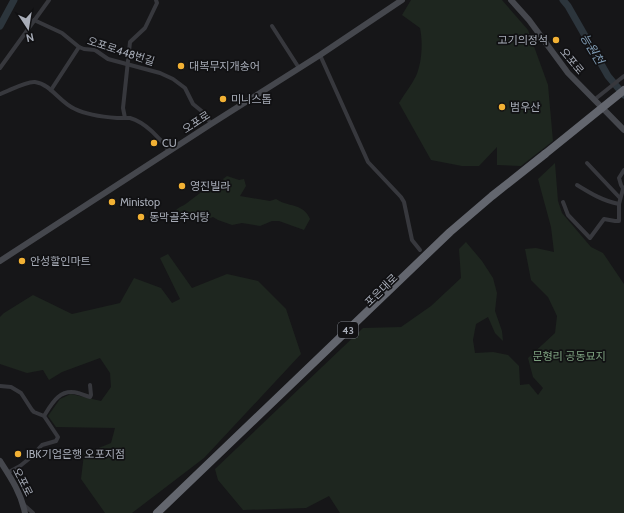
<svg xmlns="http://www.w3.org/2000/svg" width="624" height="513" font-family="Cabin,'Noto Sans KR',sans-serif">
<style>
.green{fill:#1e261f}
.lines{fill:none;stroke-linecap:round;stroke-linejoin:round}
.river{stroke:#2c353c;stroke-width:7}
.street{stroke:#37383d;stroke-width:4}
.secondary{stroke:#45474d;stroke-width:6}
.highway{stroke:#63666e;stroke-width:8}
.highway-bridge{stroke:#63666e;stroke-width:8}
.poi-dot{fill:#f2b134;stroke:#111113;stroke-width:1.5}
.labels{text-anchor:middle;stroke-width:3.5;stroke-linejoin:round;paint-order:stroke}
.shield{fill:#111113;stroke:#7b7e86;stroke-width:1}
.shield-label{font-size:10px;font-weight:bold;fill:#a8adb8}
.poi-label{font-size:11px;fill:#a8adb8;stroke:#111113;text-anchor:start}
.street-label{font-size:11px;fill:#a8adb8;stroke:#111113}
.park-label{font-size:11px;fill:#7fa381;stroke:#111113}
.water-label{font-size:12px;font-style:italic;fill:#7f9bb3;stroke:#111113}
</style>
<rect width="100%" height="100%" fill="#161618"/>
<g class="green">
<path d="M 411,0 L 502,0 L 528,30 L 548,85 L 553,141 L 521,166 L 497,165 L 497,147 L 479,166 L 462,166 L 431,160 L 399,103 C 404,94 411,86 416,76 C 422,63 423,42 420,28 L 402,15 Z"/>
<path d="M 555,163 L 558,201 L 562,213 L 591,247 L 603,253 L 624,284 L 624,513 L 340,513 L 329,496 L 306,508 L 243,510 L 218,480 L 215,469 L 363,328 L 401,327 L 431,306 L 461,278 L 459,249 L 466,242 L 482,261 L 493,278 L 497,293 L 495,311 L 502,331 L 503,341 L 495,333 L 488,317 L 476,324 L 473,340 L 475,353 L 493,352 L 508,355 L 519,366 L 520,385 L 529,384 L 538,395 L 543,388 L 533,377 L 528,358 L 555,333 L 557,316 L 548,297 L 531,280 L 525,249 L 536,248 L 554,252 L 551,227 L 538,179 Z"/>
<path d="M 227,176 L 239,180 L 244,179 L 246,186 L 240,196 L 270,201 L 276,199 C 287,207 304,203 310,219 L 304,230 L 279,221 L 272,221 L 260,226 L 242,223 L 232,225 L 218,220 L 213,217 L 198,222 L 174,213 C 177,207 182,207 187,203 C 191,200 196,196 200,193 C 204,189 204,184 209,179 L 213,184 L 213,189 L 218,192 L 221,192 L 221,186 L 226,183 L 223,179 Z"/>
<path d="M 168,254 L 192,288 L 227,274 L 258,281 L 286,309 L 301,354 L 204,458 L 132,513 L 105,513 L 81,479 L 84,454 L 111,443 L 115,428 L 56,427 L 48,416 L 60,399 L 71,394 L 101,401 L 111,387 L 110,373 L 100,358 L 62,372 L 49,380 L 43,370 L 27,373 L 0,364 L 0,317 L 4,313 L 33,295 L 72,314 L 120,303 L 134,278 L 161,288 L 172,303 L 180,299 L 160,258 Z"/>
</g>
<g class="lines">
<g class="river">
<path d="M 563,0 L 568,6 L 608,76 L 624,95"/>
<path d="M 0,26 L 14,0"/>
</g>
<g class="street">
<path d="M 34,20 L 62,33 L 79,47 L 84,49 L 95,50 L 108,59 L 160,73 L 173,79 L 185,88 L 193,104 L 204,113 L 211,124"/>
<path d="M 272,26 L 299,68"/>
<path d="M 320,55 L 368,162 L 401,197 L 404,202 L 412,240 L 420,250"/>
<path d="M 0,68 L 49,0"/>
<path d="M 51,90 L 79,47"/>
<path d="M 0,94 C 9,91 26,81 35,82 C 51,84 60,103 75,109 C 87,115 104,117 117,118 C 121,118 126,118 130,118 C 145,122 161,139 169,151"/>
<path d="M 594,100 L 624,76"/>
<path d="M 125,118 L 123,108 L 130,42 L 145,28 L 157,3 L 156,0"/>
<path d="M 587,163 L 620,198"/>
<path d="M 577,185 C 590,193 603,201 619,204"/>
<path d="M 624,190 L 621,185 L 619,178 L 624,170"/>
<path d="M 563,202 L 568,215 L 590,238 L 604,219 L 615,221 L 619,221 L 619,204 L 623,189"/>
<path d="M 0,386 L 11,387 L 21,393 L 32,410 L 34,412 L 44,416 L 58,437 L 56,441 L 42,445 L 30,458 L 20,466 L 7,473"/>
<path d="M 44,416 C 52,403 60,388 78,393 C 82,394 85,396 90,397 L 91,395 L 90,385"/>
<path d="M 24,505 L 33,513"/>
</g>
<g class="secondary">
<path d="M 511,0 L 529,20 L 568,73 L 624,130"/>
<path d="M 0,261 L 211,124 L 320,55 L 402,0"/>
<path d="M 0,461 C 11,478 21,493 25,513"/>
</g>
<path class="highway" d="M 157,513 L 450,232 L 492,196 L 545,154"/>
<path class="highway-bridge" d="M 545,154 L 624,90"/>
</g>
<g class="poi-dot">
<circle cx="556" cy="40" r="4"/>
<circle cx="181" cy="66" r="4"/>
<circle cx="223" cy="99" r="4"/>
<circle cx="502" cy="107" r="4"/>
<circle cx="154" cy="143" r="4"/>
<circle cx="182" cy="186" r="4"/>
<circle cx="112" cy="202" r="4"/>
<circle cx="141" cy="217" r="4"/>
<circle cx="22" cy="261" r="4"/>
<circle cx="18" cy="454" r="4"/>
</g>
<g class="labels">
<rect class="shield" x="338" y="322" width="20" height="16" rx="3"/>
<g class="shield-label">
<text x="348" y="334">43</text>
</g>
<g class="poi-label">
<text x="548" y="44" text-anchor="end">고기의정석</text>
<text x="189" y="70">대복무지개송어</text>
<text x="231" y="103">미니스톱</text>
<text x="510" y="111">범우산</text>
<text x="162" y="147">CU</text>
<text x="190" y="190">영진빌라</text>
<text x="120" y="206">Ministop</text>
<text x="149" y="221">동막골추어탕</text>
<text x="30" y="265">안성할인마트</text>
<text x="26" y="458">IBK기업은행 오포지점</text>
</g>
<g class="street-label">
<text transform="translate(121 51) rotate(18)" y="4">오포로448번길</text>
<text transform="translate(572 61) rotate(50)" y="4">오포로</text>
<text transform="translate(196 122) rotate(-33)" y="4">오포로</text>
<text transform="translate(381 290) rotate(-44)" y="4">포은대로</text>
<text transform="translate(23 482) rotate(63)" y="4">오포로</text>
</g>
<g class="park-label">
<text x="569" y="360">문형리 공동묘지</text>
</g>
<g class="water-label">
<text transform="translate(592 49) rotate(59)" y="4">능원천</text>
</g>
</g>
<g transform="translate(28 28) rotate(168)" stroke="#111113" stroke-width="3" paint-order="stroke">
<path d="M0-3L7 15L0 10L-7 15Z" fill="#a8adb8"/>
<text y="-6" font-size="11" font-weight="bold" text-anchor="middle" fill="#a8adb8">N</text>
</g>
</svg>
